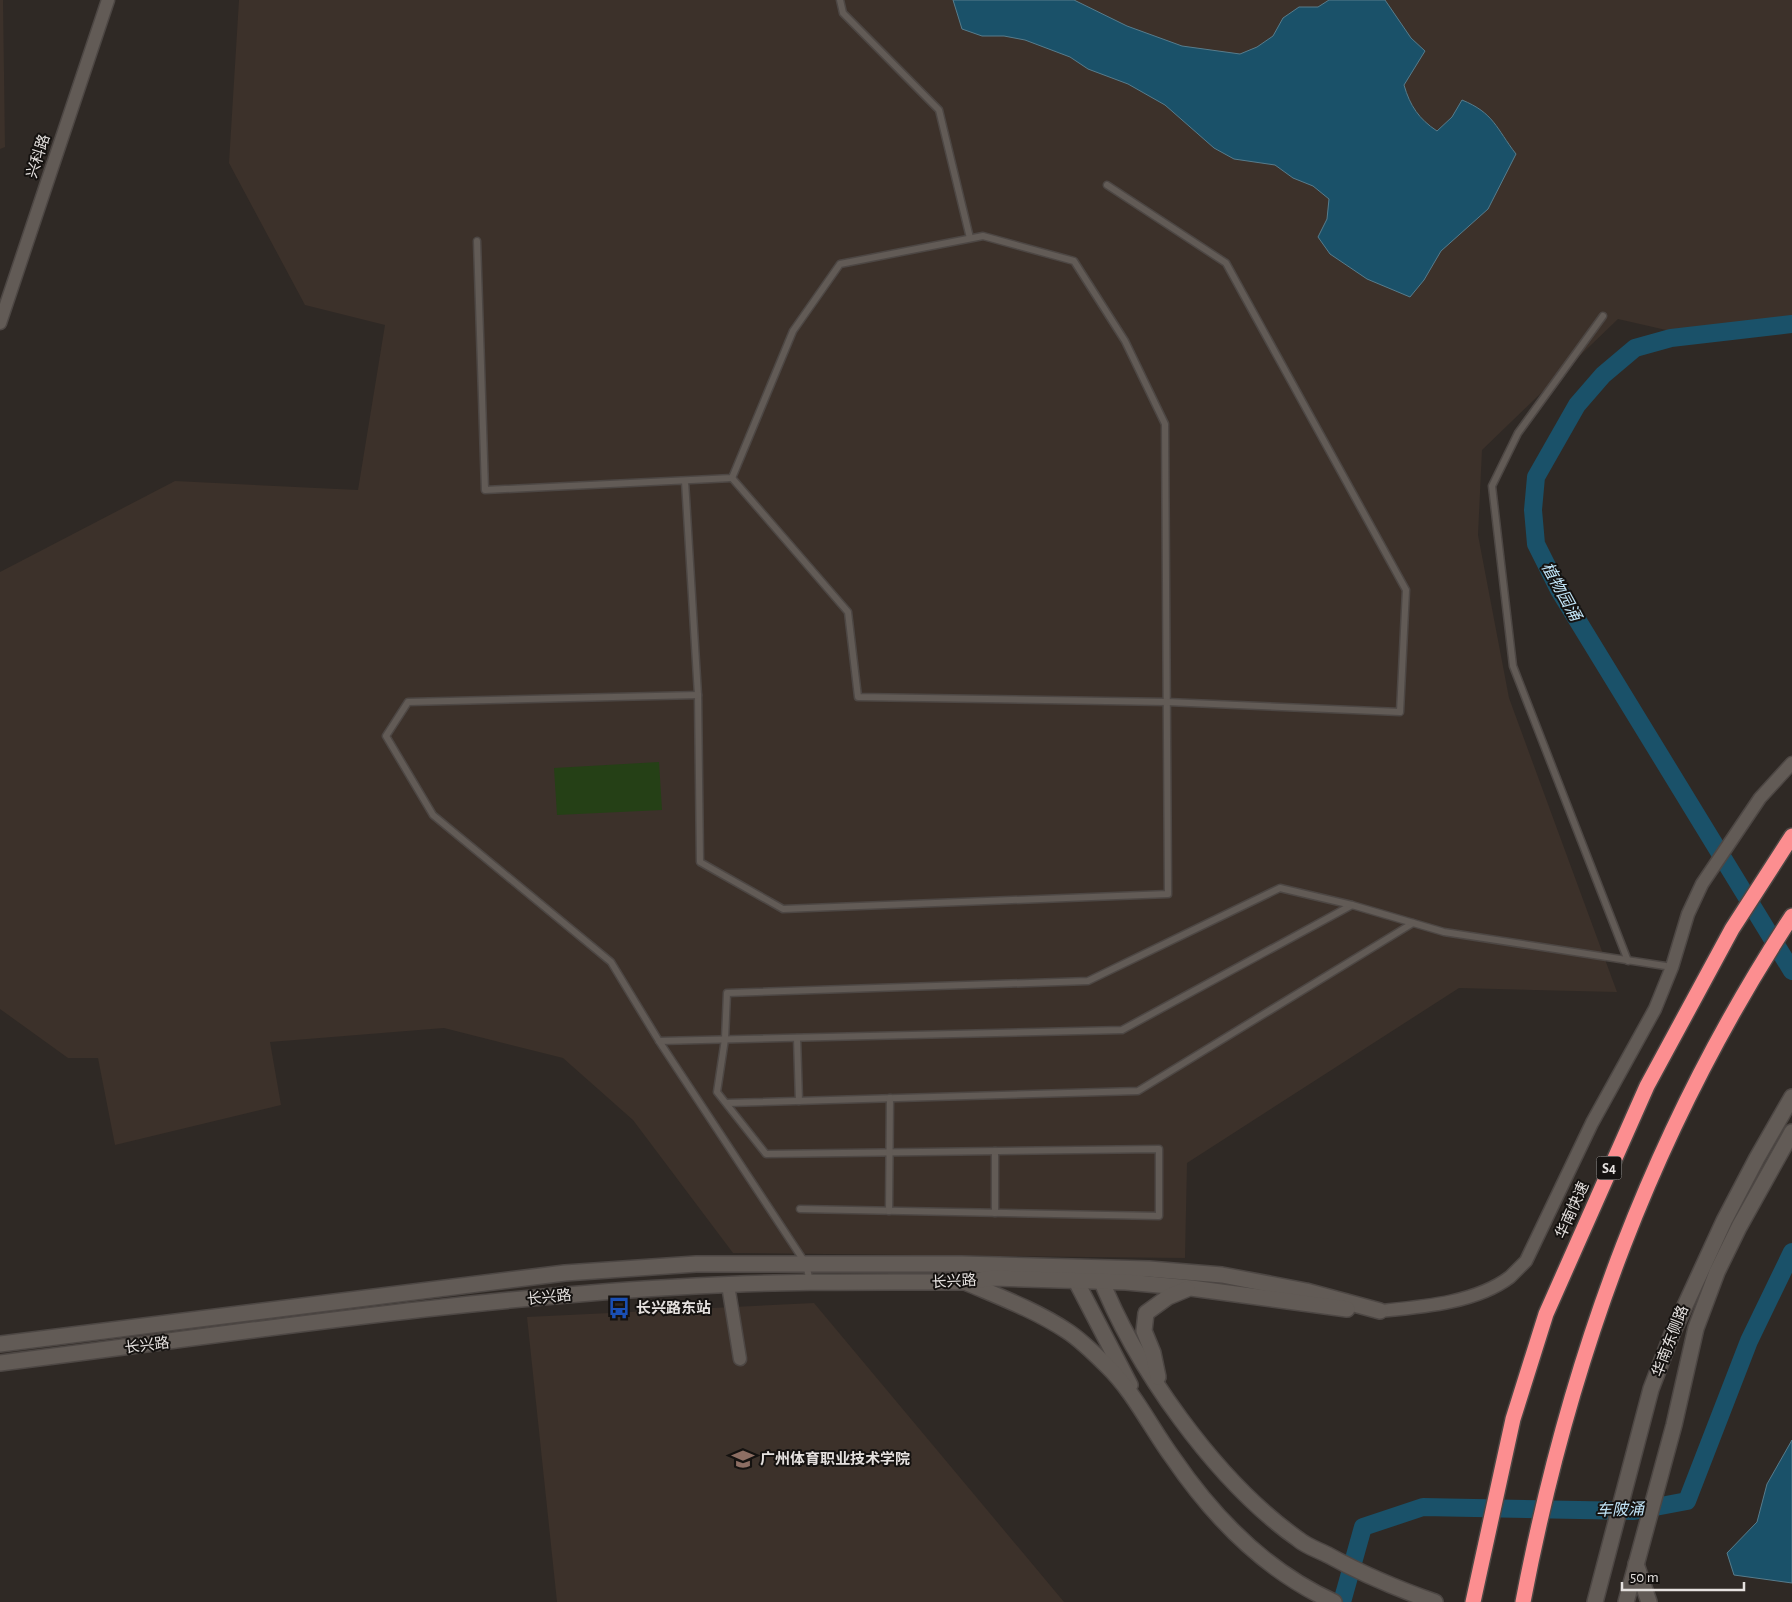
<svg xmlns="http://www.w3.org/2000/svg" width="1792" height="1602" font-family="'Alegreya Sans','Noto Sans SC',sans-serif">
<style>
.built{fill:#3c312a}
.green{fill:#254016}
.water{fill:#1a5169;stroke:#577c8c}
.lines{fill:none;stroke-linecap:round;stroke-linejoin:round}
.canal{stroke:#1a5169;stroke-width:18}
.lane-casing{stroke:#4d4744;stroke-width:9}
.street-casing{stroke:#4d4744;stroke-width:15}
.secondary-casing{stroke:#4d4744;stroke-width:18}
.highway-casing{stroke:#4d4744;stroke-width:18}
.lane{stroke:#625b56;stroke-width:6}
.street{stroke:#625b56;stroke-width:12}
.secondary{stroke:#625b56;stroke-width:15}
.highway{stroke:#fc8e90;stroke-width:15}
.labels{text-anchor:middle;stroke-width:4;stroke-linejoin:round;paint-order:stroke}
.shield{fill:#151210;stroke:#a7a3a1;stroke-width:1}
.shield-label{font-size:14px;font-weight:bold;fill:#e5e1df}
.street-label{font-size:15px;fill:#e5e1df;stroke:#151210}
.poi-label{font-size:15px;font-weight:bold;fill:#e5e1df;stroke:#151210;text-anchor:start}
.water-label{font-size:16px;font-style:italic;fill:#c0e4f7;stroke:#151210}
</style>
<rect width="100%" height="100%" fill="#2f2925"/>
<g class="built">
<path d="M 0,0 L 3,0 L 5,147 L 0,149 Z"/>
<path d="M 239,0 L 1792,0 L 1792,322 L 1688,335 L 1618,319 L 1482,450 L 1478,535 L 1509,698 L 1617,992 L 1459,988 L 1187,1163 L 1185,1258 L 733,1253 L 633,1120 L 563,1058 L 444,1028 L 270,1042 L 281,1105 L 115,1145 L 98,1058 L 68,1058 L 0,1009 L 0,572 L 175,481 L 358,490 L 385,325 L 305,305 L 229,163 Z"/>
<path d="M 814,1303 L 1064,1602 L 557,1602 L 527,1317 Z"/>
</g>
<path class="green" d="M 659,762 L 662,810 L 557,815 L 554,768 Z"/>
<g class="water">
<path d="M 953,0 L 1074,0 L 1127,26 L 1182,46 L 1240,54 L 1257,47 L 1273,36 L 1283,18 L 1299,7 L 1318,7 L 1329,0 L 1385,0 L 1411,38 L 1425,51 L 1404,85 C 1410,106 1419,119 1437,131 L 1452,117 L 1462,100 C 1494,113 1496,128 1516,154 L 1488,209 L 1441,251 L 1424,280 L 1410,297 L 1367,279 L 1330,254 L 1318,237 L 1327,219 L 1329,199 L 1313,186 L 1293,178 L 1275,165 L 1234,159 L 1214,148 L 1165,105 L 1128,84 L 1088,69 L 1070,57 L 1025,40 L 1004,36 L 982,36 L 962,29 Z"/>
<path d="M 1792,1440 L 1792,1583 L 1734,1575 L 1727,1553 L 1757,1522 L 1767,1484 Z"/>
</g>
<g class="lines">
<g class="canal">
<path d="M 1792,324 L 1671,338 L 1635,348 L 1603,375 L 1577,405 L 1536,477 L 1533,510 L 1536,544 L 1559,590 L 1792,971"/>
<path d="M 1342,1602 L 1363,1527 L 1423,1507 L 1634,1511 L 1687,1501 L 1749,1341 L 1792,1252"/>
</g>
<g class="lane-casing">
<g id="lane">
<path d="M 840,0 L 843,13 L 939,110 L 970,238"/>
<path d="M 477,241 L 485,490 L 732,478 L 793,331 L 840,264 L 983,236 L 1074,261 L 1125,341 L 1165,424 L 1168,894 L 783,909 L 700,862 L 698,695 L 685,481"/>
<path d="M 1603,316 L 1518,433 L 1492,486 L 1513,666 L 1628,961"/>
<path d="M 732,478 L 848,612 L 858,697 L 1167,702 L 1400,712 L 1406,590 L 1226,263 L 1107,185"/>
<path d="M 698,695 L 408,702 L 386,736 L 433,815 L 611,962 L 659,1041 L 806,1264 L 810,1282"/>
<path d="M 797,1038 L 799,1101"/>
<path d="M 659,1041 L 1122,1030 L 1352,905"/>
<path d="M 727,1103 L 1138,1091 L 1413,923"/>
<path d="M 995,1151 L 995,1213"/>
<path d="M 800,1209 L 1159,1216 L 1159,1149 L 766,1154 L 717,1092 L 725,1039 L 727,993 L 1088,981 L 1280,888 L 1352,905 L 1444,932 L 1672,967"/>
<path d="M 889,1211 L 890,1098"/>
</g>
</g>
<g class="street-casing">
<g id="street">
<path d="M 0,323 L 108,0"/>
<path d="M 728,1285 L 740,1359"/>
<path d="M 1380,1311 C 1421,1307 1476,1303 1510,1277 C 1515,1272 1521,1266 1526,1261 L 1592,1123 L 1655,1009 L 1672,967 L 1688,914 L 1702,884 L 1760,798 L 1792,763"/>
</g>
</g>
<g class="secondary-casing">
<g id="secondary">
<path d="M 1098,1272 C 1134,1366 1216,1481 1298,1539 C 1306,1546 1318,1550 1328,1555 C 1362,1574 1398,1589 1435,1602"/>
<path d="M 1075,1273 L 1076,1281 L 1130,1385"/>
<path d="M 965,1282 C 1000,1297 1035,1310 1067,1331 C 1081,1340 1095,1354 1107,1366 C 1134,1392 1151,1428 1173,1458 C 1214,1518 1267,1572 1334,1602"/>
<path d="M 0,1344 L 565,1273 L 696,1264 L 962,1264 L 1149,1269 L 1222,1275 L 1306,1291 L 1380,1311"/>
<path d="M 0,1363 C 231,1334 463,1298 696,1286 C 785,1281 874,1282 963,1282 L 994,1278 L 1126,1282 L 1191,1288 L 1347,1309"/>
<path d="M 1158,1377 L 1153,1353 L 1144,1331 L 1146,1313 L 1168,1297 L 1187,1289"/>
<path d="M 1636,1564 L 1649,1602"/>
<path d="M 1595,1602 L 1651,1389 L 1672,1334 L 1724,1221 L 1757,1158 L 1792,1097"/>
<path d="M 1626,1602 L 1674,1425 L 1696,1328 L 1717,1272 L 1739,1227 L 1792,1132"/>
</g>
</g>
<g class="highway-casing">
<g id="highway">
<path d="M 1473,1602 L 1513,1419 L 1546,1314 L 1647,1086 L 1732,929 L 1792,836"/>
<path d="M 1523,1602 C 1570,1355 1654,1127 1792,916"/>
</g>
</g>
<use href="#lane" class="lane"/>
<use href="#street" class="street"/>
<use href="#secondary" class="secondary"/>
<use href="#highway" class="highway"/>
</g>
<defs>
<g id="bus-bare" transform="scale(1.725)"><path d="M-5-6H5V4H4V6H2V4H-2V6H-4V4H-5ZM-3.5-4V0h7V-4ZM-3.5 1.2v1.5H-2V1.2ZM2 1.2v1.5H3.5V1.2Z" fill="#1a4fb4" stroke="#151210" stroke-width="2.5" paint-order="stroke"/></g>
<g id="university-bare" transform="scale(1.725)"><path d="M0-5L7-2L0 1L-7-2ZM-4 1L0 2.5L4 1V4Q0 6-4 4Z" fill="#8d6e63" stroke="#151210" stroke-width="2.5" paint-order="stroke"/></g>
</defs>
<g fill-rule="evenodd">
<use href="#bus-bare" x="619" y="1308"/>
<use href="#university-bare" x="743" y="1459"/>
</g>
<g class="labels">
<rect class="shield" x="1596.5" y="1156.5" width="25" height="23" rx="4"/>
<g class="shield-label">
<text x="1609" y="1173">S4</text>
</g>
<g class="street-label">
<text transform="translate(38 156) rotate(-72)" y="5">兴科路</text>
<text transform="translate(1572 1210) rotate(-66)" y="5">华南快速</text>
<text transform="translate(954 1281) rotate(-3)" y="5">长兴路</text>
<text transform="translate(549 1297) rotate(-6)" y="5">长兴路</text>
<text transform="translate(1670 1341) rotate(-69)" y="5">华南东侧路</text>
<text transform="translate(147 1345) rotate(-7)" y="5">长兴路</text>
</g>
<g class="poi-label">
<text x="636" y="1313">长兴路东站</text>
<text x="760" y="1464">广州体育职业技术学院</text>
</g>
<g class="water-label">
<text transform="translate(1562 591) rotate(61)" y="6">植物园涌</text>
<text transform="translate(1620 1509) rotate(-2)" y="6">车陂涌</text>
</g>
</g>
<path d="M1622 1582v8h122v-8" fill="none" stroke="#e5e1df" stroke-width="2.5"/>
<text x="1630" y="1582" font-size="15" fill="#e5e1df" stroke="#151210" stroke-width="4" paint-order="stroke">50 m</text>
</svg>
